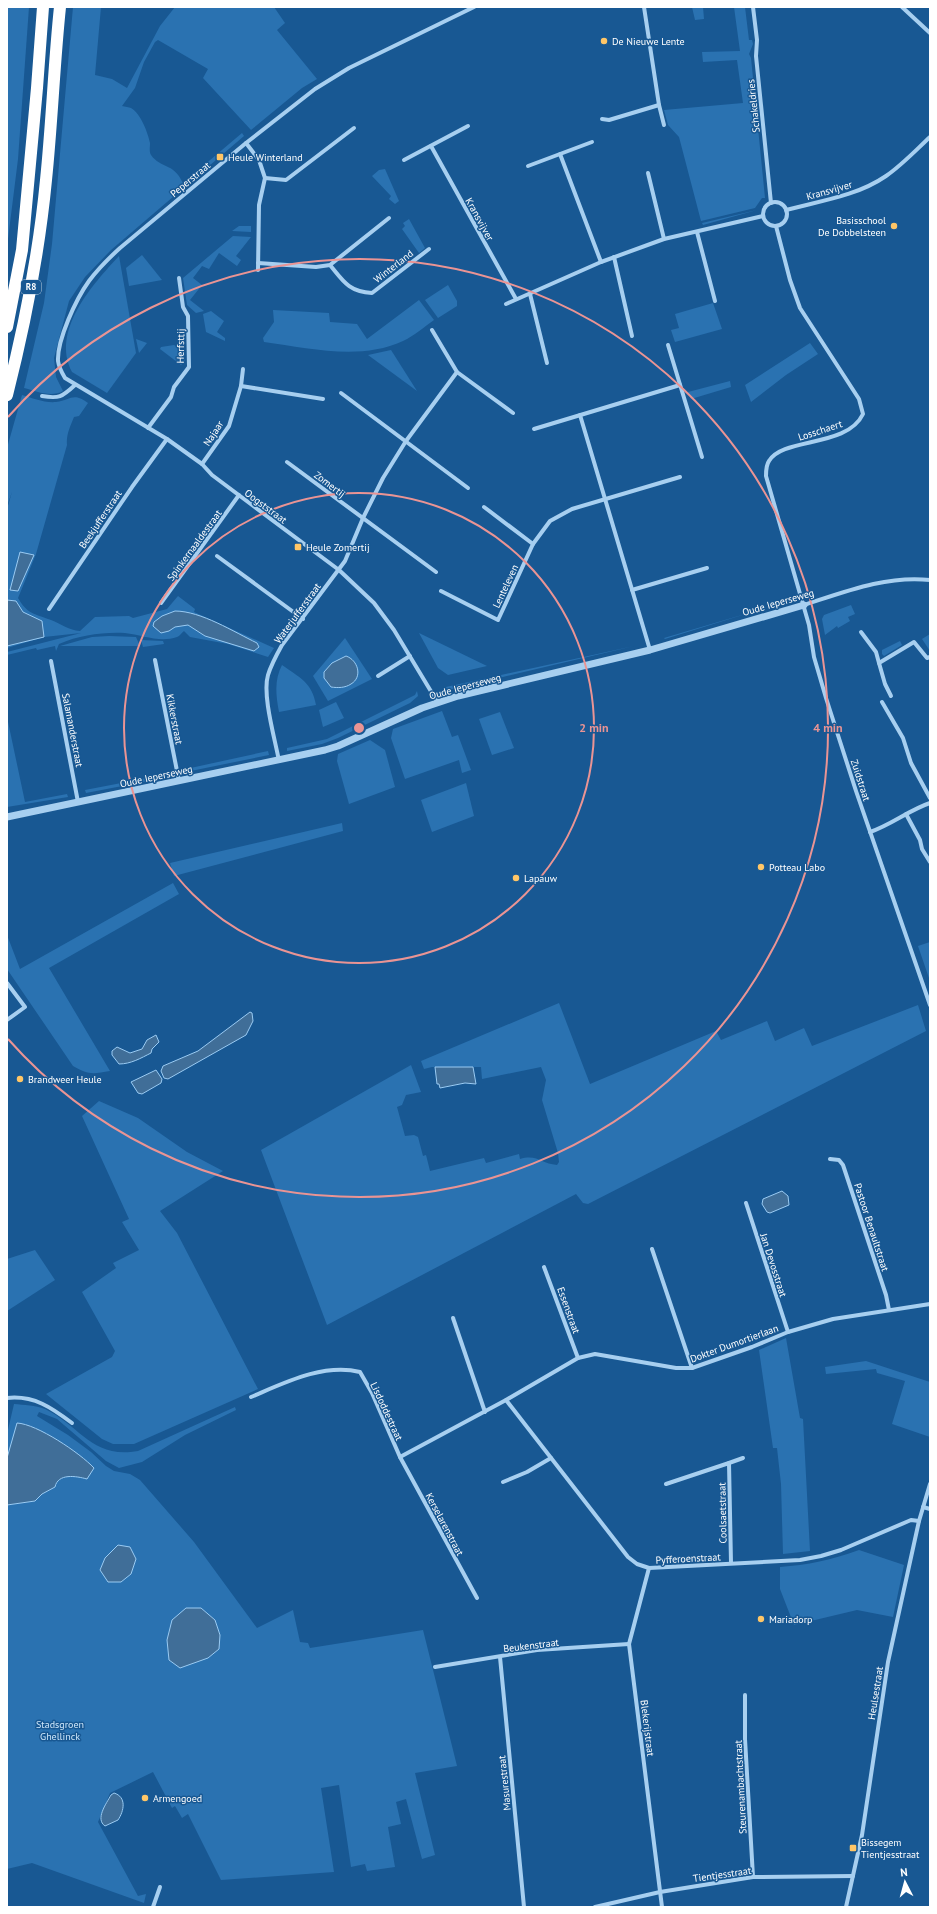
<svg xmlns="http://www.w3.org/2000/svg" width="937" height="1914" font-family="'PT Sans',sans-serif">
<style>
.green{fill:#2a72b1;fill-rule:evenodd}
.water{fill:#406e98;stroke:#9acbf3}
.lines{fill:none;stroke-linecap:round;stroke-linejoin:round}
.minor{stroke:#a7cff0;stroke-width:4}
.tertiary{stroke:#a7cff0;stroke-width:7}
.motorway{stroke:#fff;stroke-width:12}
.ring{fill:none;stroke:#ea9494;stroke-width:2}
.poi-dot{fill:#ffc667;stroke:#185893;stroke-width:1.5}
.labels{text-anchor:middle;stroke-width:3;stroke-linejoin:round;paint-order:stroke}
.shield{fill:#185893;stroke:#bacddf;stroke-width:1}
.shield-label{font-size:9px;font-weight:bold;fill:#fff}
.poi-label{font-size:10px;fill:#fff;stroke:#185893;text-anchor:start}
.street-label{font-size:10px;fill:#fff;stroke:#185893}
.park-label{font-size:10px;fill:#cee7fb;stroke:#185893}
.centre{fill:#ea9494;stroke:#185893;stroke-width:2}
.ring-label{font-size:12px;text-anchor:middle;font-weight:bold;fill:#ea9494;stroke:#185893;stroke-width:3;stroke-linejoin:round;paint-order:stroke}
</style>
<rect width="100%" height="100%" fill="#185893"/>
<g class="green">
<path d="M 7,7 L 29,7 L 18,159 L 7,247 Z"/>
<path d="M 73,7 L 101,7 L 95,75 L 112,79 L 127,88 L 160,26 L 175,7 L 274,7 L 285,23 L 277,30 L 317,79 L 302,88 L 251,130 L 203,78 L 208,69 L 158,40 L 155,42 L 144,62 L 135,88 L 122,106 C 125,107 129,107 131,108 C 141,114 148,133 150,143 C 150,148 149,151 151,155 C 161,169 173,162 183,183 L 242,133 L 244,136 L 111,250 L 85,277 L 69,301 L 54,358 L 56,377 L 63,391 C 51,398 36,391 24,388 L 44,303 L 52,244 Z"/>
<path d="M 692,7 L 703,7 L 704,19 L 695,20 Z"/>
<path d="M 734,7 L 745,7 L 749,40 L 752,40 L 753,44 L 749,54 L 751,58 L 765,198 L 762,198 L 755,208 L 701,221 L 679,137 L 668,125 L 664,110 L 743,103 L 737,60 L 703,62 L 702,52 L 740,51 Z"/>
<path d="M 385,169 L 399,201 L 395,204 L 389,199 L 391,196 L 372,176 L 379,170 Z"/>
<path d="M 757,210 L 703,225 L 702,223 Z"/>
<path d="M 409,219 L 425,248 L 419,253 L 402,229 L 405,226 L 403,223 Z"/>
<path d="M 239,226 L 251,226 L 251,232 L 232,231 Z"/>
<path d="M 233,236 L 251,237 L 236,256 L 241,260 L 237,266 L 219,253 L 209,269 L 202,266 L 193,278 L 202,285 L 190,300 L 204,311 L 196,313 L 187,305 L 183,278 Z"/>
<path d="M 142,255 L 162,280 L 129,286 L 126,268 Z"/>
<path d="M 119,256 L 136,353 L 107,393 L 72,372 C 50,331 93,284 119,256 Z"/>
<path d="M 448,285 L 457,301 L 457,306 L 438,318 L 425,300 Z"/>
<path d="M 419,300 L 434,320 C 424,327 414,336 403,341 C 360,361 309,348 264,342 L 263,338 L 274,322 L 273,310 L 329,313 L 330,322 L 357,324 L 367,339 Z"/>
<path d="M 713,303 L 722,329 L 675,342 L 671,330 L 679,328 L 675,314 Z"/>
<path d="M 211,311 L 224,321 L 217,332 L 225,338 L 225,341 L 206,332 L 203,314 Z"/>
<path d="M 136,339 L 147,343 L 139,353 Z"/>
<path d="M 810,343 L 818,354 L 786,375 L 751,402 L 745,385 Z"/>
<path d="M 174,345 L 183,350 L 185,362 L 181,365 L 160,349 L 161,347 Z"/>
<path d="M 391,350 L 417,391 L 368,355 Z"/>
<path d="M 730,381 L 731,387 L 691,399 L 688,392 Z"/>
<path d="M 22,395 C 32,398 44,403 56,402 C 71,400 73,392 88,403 L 79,416 L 74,417 C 70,427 66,435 67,445 L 36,554 L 18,598 C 27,614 35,614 51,620 C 61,624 69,630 80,631 L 95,617 L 129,616 L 133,618 L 167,609 L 178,596 L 195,609 L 194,612 L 274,648 L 268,657 L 228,644 L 190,637 L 184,631 C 181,633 180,636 177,637 C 160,643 142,635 125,633 C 102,632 80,635 59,644 L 56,651 L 55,646 L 37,650 L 36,648 L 7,655 L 7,652 L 81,633 L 44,637 L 7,648 L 7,509 L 12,492 L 7,506 L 7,448 Z"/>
<path d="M 851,605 L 855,614 L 848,617 L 850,621 L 838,628 L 837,626 L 825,635 L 822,619 L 824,615 Z"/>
<path d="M 752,612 L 665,639 L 664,638 Z"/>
<path d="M 419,633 L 487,666 L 448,675 L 438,668 Z"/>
<path d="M 930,634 L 930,651 L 922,639 Z"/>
<path d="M 109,636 L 136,637 L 140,646 L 60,646 L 92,637 Z"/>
<path d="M 345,638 L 372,679 L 328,701 L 313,676 Z"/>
<path d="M 141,640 L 163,641 L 164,644 L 143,647 Z"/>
<path d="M 900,641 L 902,645 L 884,656 L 882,654 L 882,650 Z"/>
<path d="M 634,646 L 452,689 L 447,689 L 446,687 Z"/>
<path d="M 282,665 C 300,678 312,682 316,705 L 279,712 C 276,696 274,680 282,665 Z"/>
<path d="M 417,691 L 418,696 L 410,703 L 338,738 L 322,744 L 287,751 L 287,748 L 327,739 L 415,695 Z"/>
<path d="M 336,702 L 344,718 L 323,727 L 319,710 Z"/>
<path d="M 442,711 L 452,737 L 458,735 L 471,770 L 462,773 L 459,760 L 405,779 L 391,738 L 393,729 Z"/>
<path d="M 500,712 L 514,748 L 492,755 L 479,719 Z"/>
<path d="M 7,717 L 25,802 L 67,794 L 68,797 L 7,807 Z"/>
<path d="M 370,740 L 385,750 L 395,787 L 349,804 L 337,761 L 338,754 Z"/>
<path d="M 268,751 L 269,755 L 186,772 L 186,769 Z"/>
<path d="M 168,774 L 169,777 L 86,793 L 85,790 Z"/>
<path d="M 466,783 L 474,816 L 432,832 L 421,800 Z"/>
<path d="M 342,823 L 343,831 L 174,876 L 170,863 Z"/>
<path d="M 173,883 L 179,894 L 49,968 L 110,1071 C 93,1074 88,1075 73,1066 L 7,969 L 7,935 L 20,969 Z"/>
<path d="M 930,942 L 930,981 L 918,946 Z"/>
<path d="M 559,1003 L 590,1084 L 716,1031 L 721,1040 L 767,1021 L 775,1041 L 804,1028 L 812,1046 L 918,1005 L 926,1031 L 588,1204 L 583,1203 L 576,1194 L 327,1325 L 261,1150 L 411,1065 L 421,1092 L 406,1095 L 402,1105 L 397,1107 L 405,1136 L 414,1135 L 418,1137 L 423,1156 L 426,1155 L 430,1171 L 484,1158 L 486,1163 L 519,1154 L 520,1159 C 538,1154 541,1164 557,1165 L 559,1162 L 558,1153 L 542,1100 L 546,1080 L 541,1067 L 482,1079 L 481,1067 L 432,1067 L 424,1069 L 421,1061 Z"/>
<path d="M 99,1101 L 138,1118 L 187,1152 L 223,1171 L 160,1211 L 177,1233 L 258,1389 L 134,1444 L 113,1444 L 102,1439 L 46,1394 L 112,1357 L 115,1351 L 82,1292 L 116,1268 L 113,1263 L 139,1250 L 122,1222 L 129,1219 L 82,1116 Z"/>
<path d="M 35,1250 L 55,1280 L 7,1311 L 7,1259 Z"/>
<path d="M 786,1338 L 800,1418 L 803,1419 L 810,1551 L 783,1554 L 781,1484 L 777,1448 L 773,1448 L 759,1350 Z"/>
<path d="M 866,1361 L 930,1382 L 930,1437 L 892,1424 L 905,1381 L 877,1373 L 876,1369 L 826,1374 L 825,1367 Z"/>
<path d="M 14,1404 C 24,1405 35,1405 45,1409 C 81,1426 91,1459 138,1451 L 235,1407 L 236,1410 L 185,1435 L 142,1462 L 119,1468 L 106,1461 L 57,1419 L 39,1412 L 37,1416 L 68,1435 L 91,1452 L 106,1466 L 114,1471 L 130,1474 L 140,1480 L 194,1542 L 257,1628 L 293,1610 L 300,1642 L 308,1643 L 310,1648 L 423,1630 L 457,1766 L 415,1773 L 435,1855 L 422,1859 L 406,1799 L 396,1802 L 401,1824 L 388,1827 L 395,1867 L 367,1871 L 365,1864 L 351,1867 L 339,1785 L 321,1788 L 334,1872 L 221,1880 L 188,1814 L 182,1818 L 175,1806 L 172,1808 L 153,1772 L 110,1793 L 98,1822 L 138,1896 L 146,1894 L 144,1903 L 32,1863 L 7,1869 L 7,1505 L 35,1501 L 42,1494 L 55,1487 C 58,1473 76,1476 87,1479 L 13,1443 L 7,1458 L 7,1434 ZM 186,1608 L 201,1608 L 215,1620 Z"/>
<path d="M 859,1550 L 904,1565 L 893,1617 L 857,1610 L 794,1625 L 780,1589 L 780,1567 C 807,1565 832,1560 859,1550 Z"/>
</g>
<g class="water">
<path d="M 20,552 L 34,555 L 18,591 L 10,590 Z"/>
<path d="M 7,600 L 16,601 L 23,612 L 42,621 L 44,637 L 7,646 Z"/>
<path d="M 175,611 C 201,611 234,632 257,643 L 259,647 L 254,651 L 205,636 L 188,625 L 175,627 L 169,631 L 161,633 L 153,626 L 154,622 L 162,616 Z"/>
<path d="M 346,656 C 358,660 363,677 351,684 C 345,688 338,688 331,687 L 324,678 L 324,672 L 332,663 Z"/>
<path d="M 250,1012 L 252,1013 L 253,1021 L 246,1035 L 168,1079 L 164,1078 L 161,1071 L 163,1066 L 198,1051 Z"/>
<path d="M 156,1035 L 159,1042 L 152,1049 L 151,1053 C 141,1058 131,1064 119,1064 L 112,1055 L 112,1051 L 117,1047 L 130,1053 L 142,1049 L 147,1040 Z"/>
<path d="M 435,1067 L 473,1067 L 476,1084 L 465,1083 L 440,1088 L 439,1084 L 437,1084 Z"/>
<path d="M 156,1070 L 162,1079 L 161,1083 L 142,1094 L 138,1093 L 131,1082 Z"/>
<path d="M 782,1191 L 788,1196 L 789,1205 L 770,1213 L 767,1212 L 762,1204 L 763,1199 Z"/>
<path d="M 17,1423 C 37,1424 80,1453 94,1468 L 87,1479 C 76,1476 58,1473 55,1487 L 42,1494 L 35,1501 L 7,1505 L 7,1458 Z"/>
<path d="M 118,1545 L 130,1547 L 136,1559 L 131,1574 L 121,1582 L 108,1582 L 100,1570 L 105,1558 Z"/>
<path d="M 186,1608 L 201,1608 L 215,1620 L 220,1635 L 219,1649 L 208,1658 L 180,1668 L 169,1660 L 167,1640 L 172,1620 Z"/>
<path d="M 114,1793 C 127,1797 124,1811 118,1820 L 105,1826 C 95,1819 106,1804 111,1795 Z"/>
</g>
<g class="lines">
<g class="minor">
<path d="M 644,7 L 659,105 L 664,125"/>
<path d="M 753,7 L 757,40 L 756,56 L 771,203"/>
<path d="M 902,7 L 930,33"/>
<path d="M 602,119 L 609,120 L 659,105"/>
<path d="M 246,143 L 259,160 L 265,178 L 259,205 L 258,270"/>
<path d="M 431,146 L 516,299"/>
<path d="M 560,154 L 601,262"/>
<path d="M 404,160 L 468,126"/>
<path d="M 528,166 L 592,142"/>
<path d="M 648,173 L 664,239"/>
<path d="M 265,178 L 286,180 L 354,128"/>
<circle cx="775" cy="214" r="12"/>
<path d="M 786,210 C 820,201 857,196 886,176 C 902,165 916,150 930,137"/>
<path d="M 776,226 L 790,280 L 800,308 L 859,399 L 863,414 C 847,448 783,437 769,461 C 766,465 766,470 766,476 L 809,625 L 814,657 L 826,698 L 856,791 L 930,1005"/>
<path d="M 697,232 L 715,301"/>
<path d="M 614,257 L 632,336"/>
<path d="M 258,263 L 316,267 L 330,265 L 389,218"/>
<path d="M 330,265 C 343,281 349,292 372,293 L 429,249"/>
<path d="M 530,294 L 547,363"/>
<path d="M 506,304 L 601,262 L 664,239 L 763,216"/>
<path d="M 432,330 L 457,372 L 513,413"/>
<path d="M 668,345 L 702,457"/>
<path d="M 241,386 L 323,399"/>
<path d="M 341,393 L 468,488"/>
<path d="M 42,396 C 59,399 62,397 75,385"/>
<path d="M 580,415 L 650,650"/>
<path d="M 148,428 L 171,397 L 174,387 L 189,367 L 188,316 L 183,307 L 179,278"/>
<path d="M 534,429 L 680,385"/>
<path d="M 287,462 L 436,572"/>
<path d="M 202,464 L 229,426 L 241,386 L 243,369"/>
<path d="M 484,507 L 533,544"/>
<path d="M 217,556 L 303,619"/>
<path d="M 632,590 L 707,568"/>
<path d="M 441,591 L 498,620 L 533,544 L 550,521 L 572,509 L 680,477"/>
<path d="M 161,603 L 239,495"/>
<path d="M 804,605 C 844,592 887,575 930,580"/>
<path d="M 49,609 L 132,487 L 167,439"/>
<path d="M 861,632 L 876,652 L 879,663"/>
<path d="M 155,660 L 179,781"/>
<path d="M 51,661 L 78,802"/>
<path d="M 378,676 L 410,656"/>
<path d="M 891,696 L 885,684 L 879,663 L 914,642 L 927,658 L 930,657"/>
<path d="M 882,702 L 903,738 L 911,763 L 930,798"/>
<path d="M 438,703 L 394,630 L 374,603 L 339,570 L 212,475 L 202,464 L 167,439 L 65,378 C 62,373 59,368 58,361 C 57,340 76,299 89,281 C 98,269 109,258 120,248 L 246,143 L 315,89 L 349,68 L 474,7"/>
<path d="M 279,761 C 275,739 262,695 268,675 C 271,665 277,654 282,645 L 345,561 L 363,518 L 383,478 L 406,441 L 457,372"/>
<path d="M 906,814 L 920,840 L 922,849 L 930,862"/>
<path d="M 870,832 C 891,825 909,810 930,803"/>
<path d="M 7,983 L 25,1007 L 7,1020"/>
<path d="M 830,1159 L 839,1160 L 843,1165 L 886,1295 L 889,1310"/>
<path d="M 746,1203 L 788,1332"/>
<path d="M 652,1249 L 692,1368"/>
<path d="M 544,1267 L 578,1358"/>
<path d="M 453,1318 L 485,1412"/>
<path d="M 251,1397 C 284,1383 323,1363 360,1372 L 372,1393 L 400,1457 L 477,1598"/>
<path d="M 7,1398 C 34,1395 52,1408 72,1423"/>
<path d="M 506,1400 L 628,1557 L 637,1564 L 649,1568 L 800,1560 L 821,1556 L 841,1550 L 911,1520 L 919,1521"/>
<path d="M 400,1457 L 506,1400 L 578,1358 L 595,1354 L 676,1368 L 692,1368 L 752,1347 L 788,1332 L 833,1319 L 930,1304"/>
<path d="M 729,1463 L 743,1458"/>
<path d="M 503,1482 L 527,1472 L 551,1458"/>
<path d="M 666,1484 L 729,1463 L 731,1563"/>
<path d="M 923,1507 L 930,1509"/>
<path d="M 649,1568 L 629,1644 L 662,1907"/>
<path d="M 500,1657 L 524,1907"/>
<path d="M 435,1667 L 537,1650 L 629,1644"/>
<path d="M 745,1695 L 745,1739 L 753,1877"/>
<path d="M 153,1907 L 160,1887"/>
<path d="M 595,1907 L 660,1892 L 753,1877 L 853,1876"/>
<path d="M 846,1907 L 862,1835 L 888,1662 L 919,1521 L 930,1484"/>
</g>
<path class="tertiary" d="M 7,817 L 325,750 L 338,746 L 422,708 L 458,696 L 650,650 L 804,605"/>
<g class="motorway">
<path d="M 7,327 L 22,250 L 37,88 L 43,7"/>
<path d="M 7,395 C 25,324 39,253 46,180 C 52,122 54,64 60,7"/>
</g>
</g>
<g class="ring">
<circle cx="359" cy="728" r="235"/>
<path d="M8 417A469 469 0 1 1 8 1039"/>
</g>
<g class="poi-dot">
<circle cx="604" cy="41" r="4"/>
<rect x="216" y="153" width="8" height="8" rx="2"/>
<circle cx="894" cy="226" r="4"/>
<rect x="294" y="543" width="8" height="8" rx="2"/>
<circle cx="761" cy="867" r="4"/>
<circle cx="516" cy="878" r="4"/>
<circle cx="20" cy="1079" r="4"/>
<circle cx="761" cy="1619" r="4"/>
<circle cx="145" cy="1798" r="4"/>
<rect x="849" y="1844" width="8" height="8" rx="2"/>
</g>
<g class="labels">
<rect class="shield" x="21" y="280" width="20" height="14" rx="3"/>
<g class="shield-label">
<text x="31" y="290">R8</text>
</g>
<g class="poi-label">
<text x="612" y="45">De Nieuwe Lente</text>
<text x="228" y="161">Heule Winterland</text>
<text x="886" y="224" text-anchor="end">Basisschool<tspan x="886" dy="12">De Dobbelsteen</tspan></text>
<text x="306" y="551">Heule Zomertij</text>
<text x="769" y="871">Potteau Labo</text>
<text x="524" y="882">Lapauw</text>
<text x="28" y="1083">Brandweer Heule</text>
<text x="769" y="1623">Mariadorp</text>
<text x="153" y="1802">Armengoed</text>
<text x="861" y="1846">Bissegem<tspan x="861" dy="12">Tientjesstraat</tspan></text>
</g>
<g class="street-label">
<text transform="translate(753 106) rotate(-96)" y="4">Schakeldries</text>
<text transform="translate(190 179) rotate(-40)" y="4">Peperstraat</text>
<text transform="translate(829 190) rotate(-16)" y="4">Kransvijver</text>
<text transform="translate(480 219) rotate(61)" y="4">Kransvijver</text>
<text transform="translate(393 266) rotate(-38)" y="4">Winterland</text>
<text transform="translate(180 346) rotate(-89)" y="4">Herfsttij</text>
<text transform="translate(820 430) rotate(-18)" y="4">Losschaert</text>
<text transform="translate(213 433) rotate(-57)" y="4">Najaar</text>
<text transform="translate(330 484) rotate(37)" y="4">Zomertij</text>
<text transform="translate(266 506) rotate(37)" y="4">Oogststraat</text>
<text transform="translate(100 519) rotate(-56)" y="4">Beekjufferstraat</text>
<text transform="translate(194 545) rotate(-54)" y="4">Spinkernaaldestraat</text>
<text transform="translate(505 586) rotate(-65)" y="4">Lenteleven</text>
<text transform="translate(778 602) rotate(-16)" y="4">Oude Ieperseweg</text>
<text transform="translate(297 613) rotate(-54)" y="4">Waterjufferstraat</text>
<text transform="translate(465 686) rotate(-15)" y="4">Oude Ieperseweg</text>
<text transform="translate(175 719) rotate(79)" y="4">Kikkerstraat</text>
<text transform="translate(73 730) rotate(79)" y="4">Salamanderstraat</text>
<text transform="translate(156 776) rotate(-12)" y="4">Oude Ieperseweg</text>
<text transform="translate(861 780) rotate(72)" y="4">Zuidstraat</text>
<text transform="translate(872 1227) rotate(72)" y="4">Pastoor Benaultstraat</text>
<text transform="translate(774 1265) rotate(72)" y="4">Jan Devosstraat</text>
<text transform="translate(569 1310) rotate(70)" y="4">Essenstraat</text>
<text transform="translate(734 1343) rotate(-20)" y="4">Dokter Dumortierlaan</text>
<text transform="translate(387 1411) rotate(65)" y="4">Lisdoddestraat</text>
<text transform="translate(722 1513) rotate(-91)" y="4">Coolsaetstraat</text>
<text transform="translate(445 1524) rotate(62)" y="4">Kerselarenstraat</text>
<text transform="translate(688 1558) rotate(-3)" y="4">Pyfferoenstraat</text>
<text transform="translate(531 1645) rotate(-7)" y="4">Beukenstraat</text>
<text transform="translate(875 1693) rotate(-81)" y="4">Heulsestraat</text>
<text transform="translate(648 1728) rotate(83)" y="4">Blekerijstraat</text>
<text transform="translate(504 1783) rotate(-96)" y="4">Masurestraat</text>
<text transform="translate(740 1787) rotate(-93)" y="4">Steurenambachtstraat</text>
<text transform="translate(722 1874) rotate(-8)" y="4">Tientjesstraat</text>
</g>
<g class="park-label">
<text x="60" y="1728">Stadsgroen<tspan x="60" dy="12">Ghellinck</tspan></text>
</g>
</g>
<circle cx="359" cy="728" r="6" class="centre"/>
<g class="ring-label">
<text x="594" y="732">2 min</text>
<text x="828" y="732">4 min</text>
</g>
<rect width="937" height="1914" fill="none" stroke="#ffffff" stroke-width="16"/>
<g transform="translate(905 1882) rotate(354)" stroke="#185893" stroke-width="3" paint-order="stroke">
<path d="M0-3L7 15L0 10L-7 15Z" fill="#ffffff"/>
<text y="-6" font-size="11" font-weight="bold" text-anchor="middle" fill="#ffffff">N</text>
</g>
</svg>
